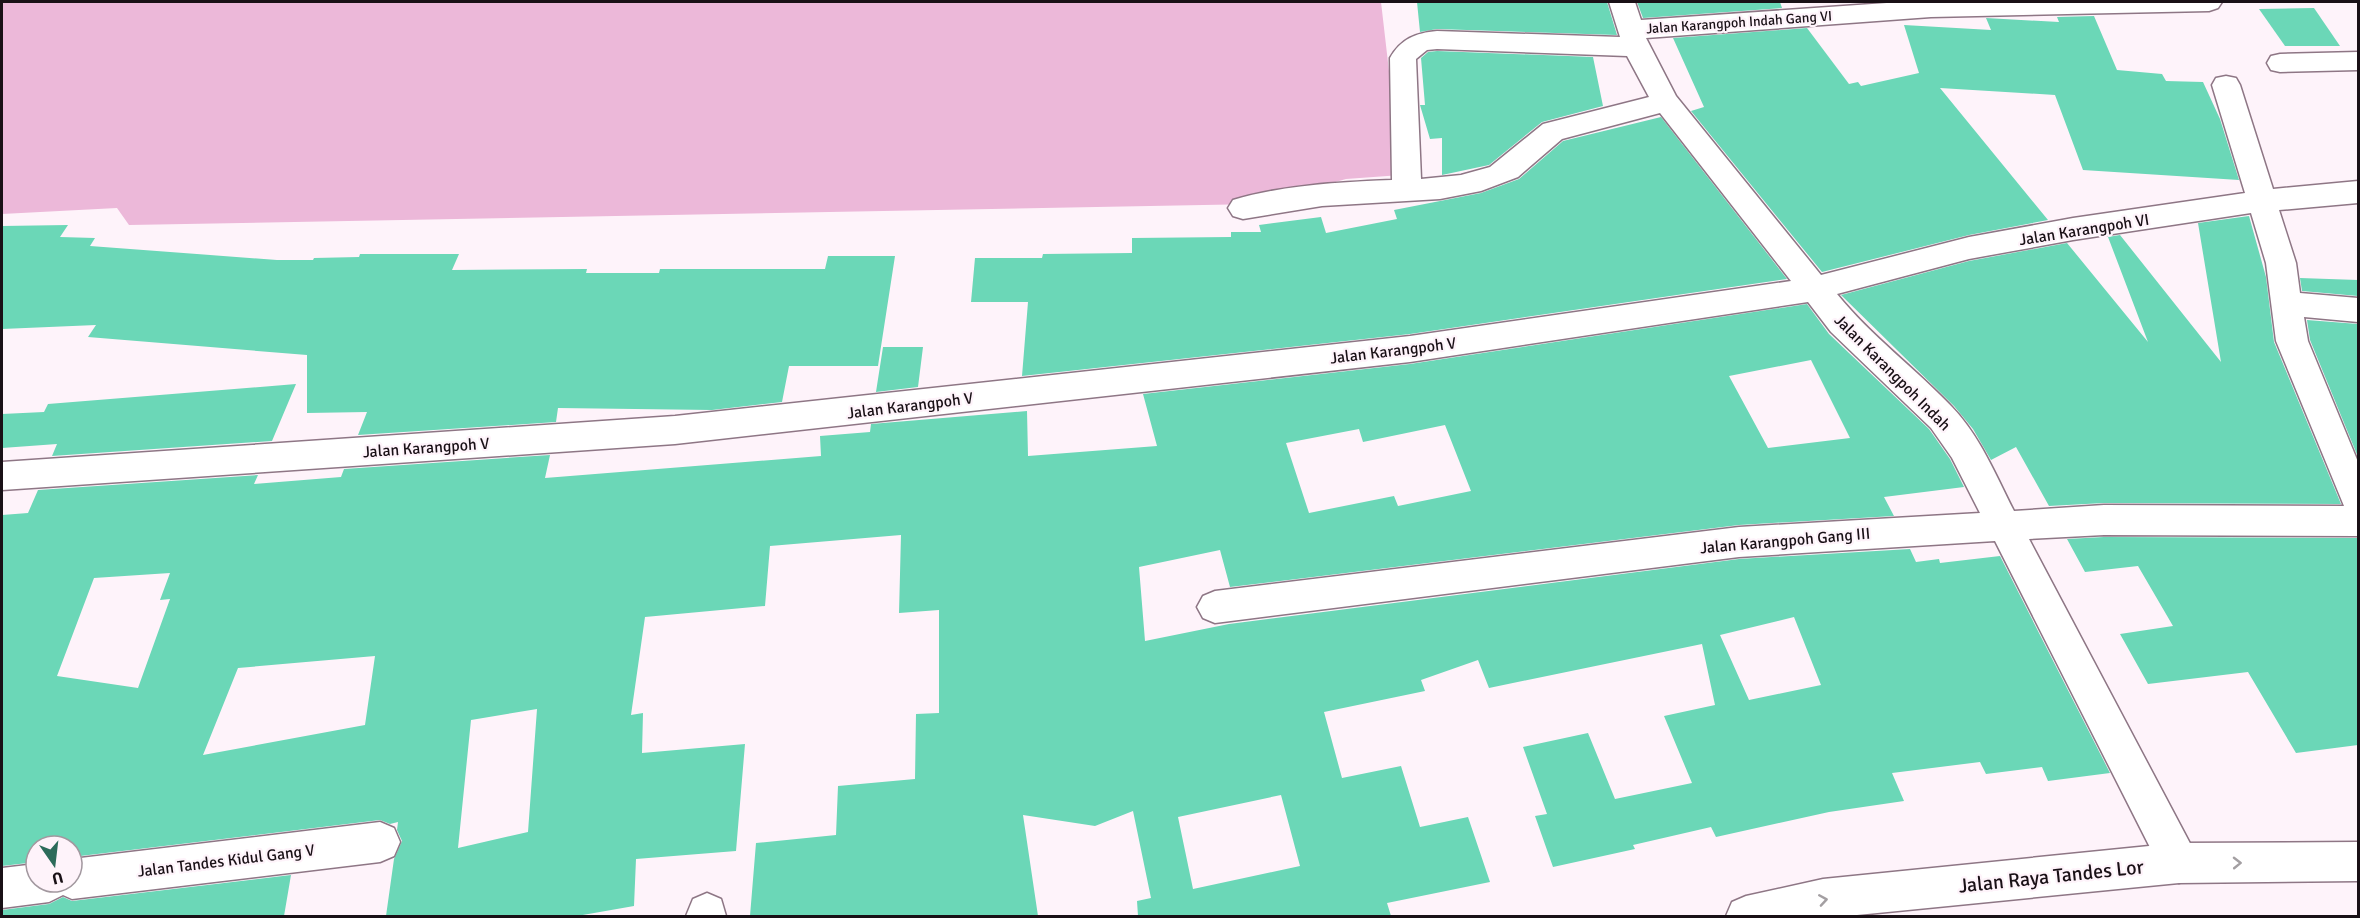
<svg xmlns="http://www.w3.org/2000/svg" width="2360" height="918" font-family="Signika,sans-serif">
<style>
.green{fill:#ecb8d9}
.building{fill:#6bd7b7;fill-rule:evenodd}
.lines{fill:none;stroke-linecap:round;stroke-linejoin:round}
.minor-casing{stroke:#8e7685;stroke-width:3}
.major-casing{stroke:#8e7685;stroke-width:3}
.minor{fill:#fff;fill-rule:evenodd}
.major{fill:#fff;fill-rule:evenodd}
.oneway{stroke:#a39fa2}
.labels{text-anchor:middle;stroke-width:4.5;stroke-linejoin:round;paint-order:stroke}
.far-street-label{font-size:14px;fill:#191016;stroke:#fef3fa}
.street-label{font-size:16px;fill:#191016;stroke:#fef3fa}
.near-street-label{font-size:20px;fill:#191016;stroke:#fef3fa}
</style>
<rect width="100%" height="100%" fill="#fef3fa"/>
<path class="green" d="M 2,2 L 1381,2 L 1401,175 L 1346,179 L 1257,204 L 129,225 L 117,208 L 2,214 Z"/>
<g class="building">
<path d="M 1417,2 L 1607,2 L 1617,35 L 1437,29 L 1420,32 Z"/>
<path d="M 1637,2 L 1780,2 L 1782,8 L 1643,18 Z"/>
<path d="M 2314,8 L 2340,46 L 2285,46 L 2259,9 Z"/>
<path d="M 2094,16 L 2117,70 L 2162,74 L 2166,81 L 2203,82 L 2220,119 L 2239,180 L 2083,170 L 2055,95 L 1940,88 L 2048,220 L 1969,235 L 1822,272 L 1691,111 L 1704,107 L 1673,38 L 1807,28 L 1849,84 L 1858,82 L 1861,86 L 1919,73 L 1904,25 L 1991,30 L 1986,18 L 2059,22 L 2057,17 Z"/>
<path d="M 1437,51 L 1593,57 L 1603,106 L 1542,122 L 1489,165 L 1442,175 L 1442,138 L 1430,139 L 1420,105 L 1425,105 L 1421,58 L 1428,52 Z"/>
<path d="M 1661,117 L 1787,279 L 1410,334 L 1022,376 L 1028,302 L 971,302 L 975,258 L 1042,258 L 1043,254 L 1132,253 L 1132,238 L 1231,237 L 1231,232 L 1261,232 L 1259,225 L 1321,217 L 1326,233 L 1397,219 L 1394,210 L 1481,193 L 1519,179 L 1563,141 Z"/>
<path d="M 2249,216 L 2266,277 L 2274,342 L 2341,504 L 2104,503 L 2049,506 L 2016,447 L 1991,460 L 1973,429 L 1954,406 L 1841,295 L 1969,261 L 2067,243 L 2148,342 L 2108,237 L 2120,235 L 2221,362 L 2198,223 Z"/>
<path d="M 68,225 L 60,237 L 95,238 L 90,246 L 277,260 L 313,260 L 314,258 L 359,257 L 360,254 L 459,254 L 452,270 L 587,269 L 586,273 L 659,273 L 660,269 L 825,269 L 828,256 L 895,256 L 878,366 L 789,366 L 782,402 L 712,410 L 558,408 L 556,422 L 358,435 L 367,412 L 307,413 L 307,355 L 88,337 L 96,325 L 2,329 L 2,226 Z"/>
<path d="M 2300,278 L 2358,280 L 2358,296 L 2302,291 Z"/>
<path d="M 1807,304 L 1829,334 L 1929,429 L 1950,459 L 1964,487 L 1884,497 L 1894,516 L 1739,525 L 1230,587 L 1220,550 L 1139,567 L 1145,641 L 1229,624 L 1739,559 L 1910,549 L 1916,562 L 1939,559 L 1940,563 L 2000,556 L 2110,773 L 2048,781 L 2042,767 L 1986,774 L 1980,762 L 1892,773 L 1904,801 L 1829,812 L 1716,837 L 1711,827 L 1633,845 L 1635,849 L 1553,867 L 1535,816 L 1547,814 L 1523,747 L 1588,733 L 1615,799 L 1692,783 L 1664,716 L 1715,705 L 1702,644 L 1489,688 L 1478,660 L 1421,680 L 1425,691 L 1324,712 L 1342,778 L 1401,766 L 1420,827 L 1468,817 L 1490,882 L 1387,903 L 1391,916 L 1138,916 L 1137,901 L 1151,898 L 1133,811 L 1095,826 L 1023,815 L 1038,916 L 750,916 L 756,843 L 836,835 L 838,786 L 915,779 L 916,714 L 939,713 L 939,610 L 899,613 L 901,535 L 770,546 L 765,606 L 645,617 L 631,715 L 643,713 L 642,753 L 745,744 L 736,851 L 636,859 L 634,906 L 577,916 L 386,916 L 394,859 L 402,841 L 397,830 L 398,822 L 390,824 L 380,820 L 72,857 L 72,846 L 36,846 L 36,862 L 2,866 L 2,515 L 28,513 L 38,490 L 258,475 L 254,484 L 341,477 L 344,469 L 550,455 L 545,478 L 821,456 L 820,436 L 870,432 L 871,424 L 1027,411 L 1028,456 L 1157,446 L 1143,394 L 1410,364 ZM 1811,360 L 1850,438 L 1768,448 L 1729,376 ZM 1445,425 L 1471,491 L 1398,506 L 1394,496 L 1309,513 L 1286,443 L 1359,429 L 1363,442 ZM 170,573 L 160,600 L 170,599 L 138,688 L 57,676 L 94,578 ZM 1794,617 L 1821,685 L 1749,700 L 1720,635 ZM 375,656 L 365,725 L 203,755 L 238,668 ZM 537,709 L 528,832 L 458,848 L 471,720 ZM 1281,795 L 1300,866 L 1193,889 L 1178,817 Z"/>
<path d="M 2307,320 L 2358,324 L 2358,457 L 2310,340 Z"/>
<path d="M 883,347 L 923,347 L 918,387 L 876,392 Z"/>
<path d="M 296,384 L 272,441 L 52,456 L 57,444 L 2,448 L 2,414 L 44,412 L 48,404 Z"/>
<path d="M 2104,537 L 2358,538 L 2358,745 L 2296,753 L 2248,672 L 2148,684 L 2120,634 L 2173,626 L 2138,566 L 2085,572 L 2067,539 Z"/>
<path d="M 291,875 L 284,916 L 2,916 L 2,910 L 49,904 L 63,897 L 72,901 Z"/>
</g>
<g class="lines">
<g class="minor-casing">
<g id="minor">
<path d="M 1609,2 L 1635,2 L 1641,20 L 1901,2 L 2222,2 L 2218,8 L 2209,11 L 1931,17 L 1646,38 L 1676,96 L 1821,275 L 1969,237 L 2073,218 L 2245,193 L 2212,85 L 2216,78 L 2226,76 L 2236,78 L 2240,85 L 2273,189 L 2358,181 L 2358,203 L 2279,210 L 2296,263 L 2300,293 L 2358,298 L 2358,322 L 2304,317 L 2308,341 L 2358,462 L 2358,536 L 2104,535 L 2029,539 L 2193,849 L 2199,863 L 2193,877 L 2179,883 L 2165,877 L 1995,541 L 1739,557 L 1215,623 L 1203,618 L 1197,607 L 1203,596 L 1215,591 L 1739,527 L 1980,513 L 1952,458 L 1931,428 L 1831,332 L 1808,302 L 1410,362 L 675,444 L 2,490 L 2,462 L 675,416 L 1410,336 L 1791,281 L 1660,113 L 1562,139 L 1518,177 L 1481,191 L 1440,199 L 1322,206 L 1243,219 L 1233,216 L 1228,208 L 1233,200 C 1283,185 1340,182 1392,180 L 1390,58 C 1401,39 1415,33 1437,31 L 1620,37 ZM 1437,49 L 1627,56 L 1649,97 L 1543,124 L 1490,167 L 1461,175 L 1421,179 L 1416,59 L 1427,50 ZM 2251,213 L 2266,263 L 2276,341 L 2344,506 L 2104,505 L 2014,511 C 1996,476 1980,436 1952,407 C 1915,368 1871,336 1837,294 L 1969,259 L 2073,240 Z"/>
<path d="M 2358,52 L 2358,70 L 2280,72 L 2271,70 L 2267,63 L 2271,56 L 2280,54 Z"/>
<path d="M 380,822 L 394,828 L 400,842 L 394,856 L 380,862 L 72,899 L 63,895 L 49,902 L 2,908 L 2,868 L 36,864 L 36,882 L 72,882 L 72,859 Z"/>
<path d="M 707,893 L 721,899 L 726,916 L 686,916 L 693,899 Z"/>
</g>
</g>
<g class="major-casing">
<path id="major" d="M 2179,843 L 2358,842 L 2358,881 L 2179,883 L 1847,916 L 1726,916 L 1732,902 L 1746,896 L 1823,879 Z"/>
</g>
<use href="#minor" class="minor"/>
<use href="#major" class="major"/>
</g>
<defs><path id="oneway-chevron" d="M-2-3.5L2.5 0L-2 3.5" fill="none" stroke-width="1.6" stroke-linecap="round" stroke-linejoin="round" transform="scale(1.5)"/></defs>
<g class="oneway">
<use href="#oneway-chevron" transform="translate(2237 863) rotate(-1)"/>
<use href="#oneway-chevron" transform="translate(1823 900) rotate(-9)"/>
</g>
<g class="labels">
<g class="far-street-label">
<text transform="translate(1739 22) rotate(-4)" y="5">Jalan Karangpoh Indah Gang VI</text>
</g>
<g class="street-label">
<text transform="translate(2084 229) rotate(-9)" y="6">Jalan Karangpoh VI</text>
<text transform="translate(1393 350) rotate(-7)" y="6">Jalan Karangpoh V</text>
<text transform="translate(1893 372) rotate(45)" y="6">Jalan Karangpoh Indah</text>
<text transform="translate(910 405) rotate(-7)" y="6">Jalan Karangpoh V</text>
<text transform="translate(426 447) rotate(-4)" y="6">Jalan Karangpoh V</text>
<text transform="translate(1785 540) rotate(-5)" y="6">Jalan Karangpoh Gang III</text>
<text transform="translate(226 860) rotate(-7)" y="6">Jalan Tandes Kidul Gang V</text>
</g>
<g class="near-street-label">
<text transform="translate(2051 876) rotate(-6)" y="7">Jalan Raya Tandes Lor</text>
</g>
</g>
<rect width="2360" height="918" fill="none" stroke="#191016" stroke-width="6"/>
<g transform="translate(54 864) rotate(166)"><circle r="28" fill="#fef3fa" stroke="#a2989f" stroke-width="1.5"/>
<path d="M0-4.5L10 22L0 15L-10 22Z" fill="#2c6b5a"/>
<text y="-9" font-size="16" font-weight="bold" text-anchor="middle" fill="#191016">U</text>
</g>
</svg>
